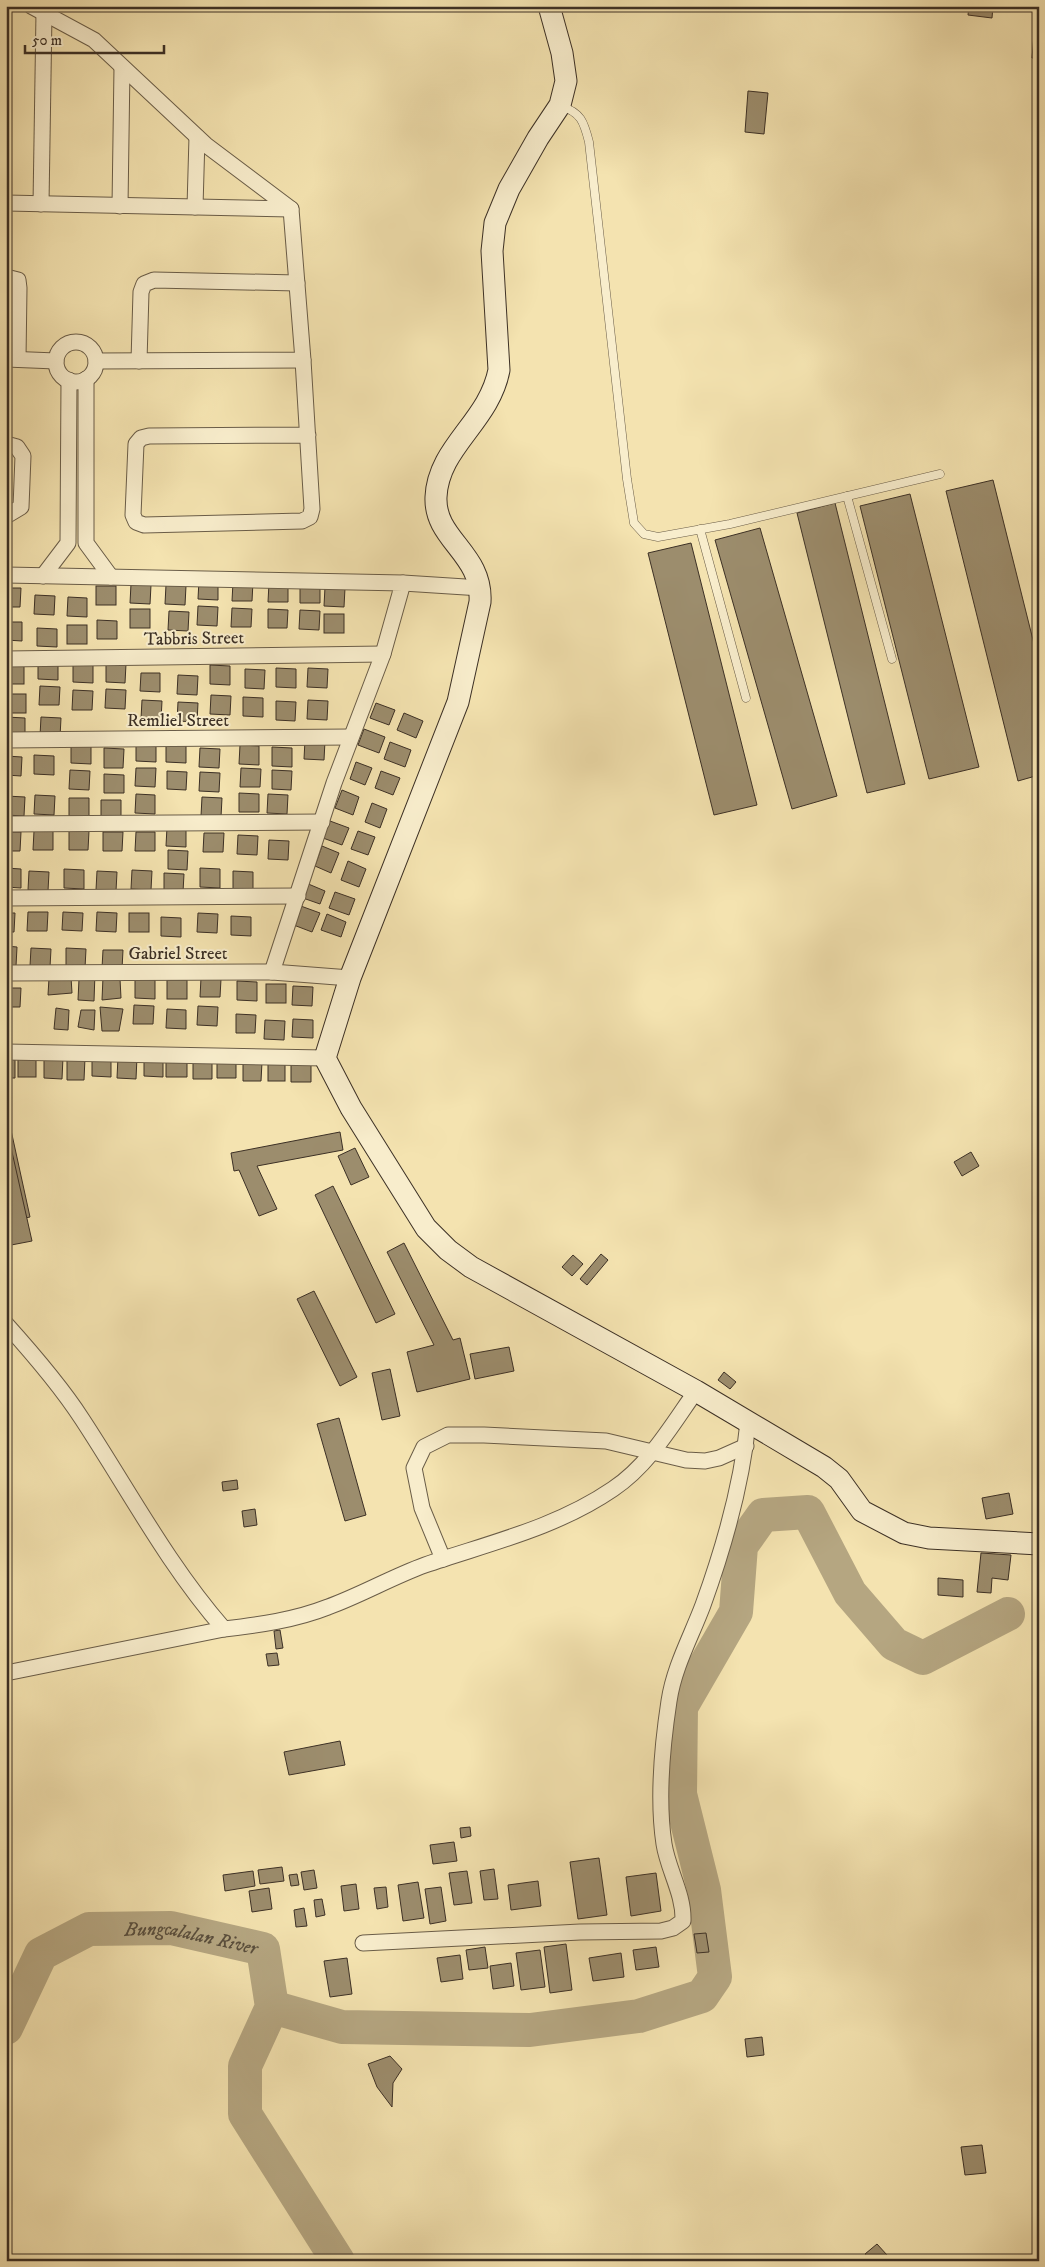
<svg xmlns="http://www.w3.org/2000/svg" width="1045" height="2267" font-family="'IM FELL DW Pica',serif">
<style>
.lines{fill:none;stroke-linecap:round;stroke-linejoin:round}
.river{stroke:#b5a681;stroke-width:34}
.building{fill:#9c8d6d;stroke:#3c3025}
.lane-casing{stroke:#6a5d48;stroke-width:9}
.street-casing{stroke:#6a5d48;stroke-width:17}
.secondary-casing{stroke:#3c3025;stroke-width:23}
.lane{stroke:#f8edcc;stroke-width:8}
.street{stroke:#f8edcc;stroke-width:15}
.secondary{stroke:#f8edcc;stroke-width:21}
.labels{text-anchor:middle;stroke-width:4;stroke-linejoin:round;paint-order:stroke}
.street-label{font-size:18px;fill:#3c3025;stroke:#f8edcc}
.water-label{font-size:19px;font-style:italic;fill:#5a4e3c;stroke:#f8edcc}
</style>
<rect width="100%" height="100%" fill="#f4e3b0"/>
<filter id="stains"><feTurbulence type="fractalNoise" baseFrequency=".004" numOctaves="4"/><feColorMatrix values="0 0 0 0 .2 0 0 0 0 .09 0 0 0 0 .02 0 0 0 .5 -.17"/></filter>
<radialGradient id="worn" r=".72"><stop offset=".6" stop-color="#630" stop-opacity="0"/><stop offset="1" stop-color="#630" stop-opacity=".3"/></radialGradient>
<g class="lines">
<g class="river">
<path d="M 272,2007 L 342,2027 L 530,2030 L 639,2016 L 702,1996 L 715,1977 L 704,1890 L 680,1794 L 681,1707 L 736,1612 L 741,1546 L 763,1515 L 808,1512 L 850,1593 L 894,1644 L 923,1658 L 1008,1614"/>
<path id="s1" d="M 6,2028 L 41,1954 L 89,1929 L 171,1928 L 263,1949 L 272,2007 L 245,2066 L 245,2114 L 338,2261"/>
</g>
</g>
<g class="building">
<path d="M 969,6 L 993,6 L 992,18 L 968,15 Z"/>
<path d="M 1034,35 L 1039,36 L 1039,58 L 1032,58 Z"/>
<path d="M 748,91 L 768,93 L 764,134 L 745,132 Z"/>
<path d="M 993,480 L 1039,664 L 1039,775 L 1018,781 L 946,491 Z"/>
<path d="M 910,494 L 979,767 L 929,779 L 860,506 Z"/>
<path d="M 835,503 L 905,784 L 867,793 L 797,513 Z"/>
<path d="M 760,528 L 837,796 L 792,809 L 715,540 Z"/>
<path d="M 691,543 L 757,805 L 714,815 L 648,553 Z"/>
<path d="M 199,580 L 218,581 L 218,600 L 198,599 Z"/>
<path d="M 233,582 L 253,582 L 252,601 L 232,601 Z"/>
<path d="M 269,583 L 288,583 L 288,602 L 268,602 Z"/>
<path d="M 131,584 L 151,585 L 150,604 L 130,603 Z"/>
<path d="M 300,584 L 320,585 L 320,603 L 300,603 Z"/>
<path d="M 166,585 L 186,586 L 185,605 L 165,604 Z"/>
<rect x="96" y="586" width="20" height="19"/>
<path d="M 325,587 L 345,588 L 344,607 L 324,606 Z"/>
<path d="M 6,588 L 21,588 L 20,607 L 6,607 Z"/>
<path d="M 35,595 L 55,596 L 54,615 L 34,614 Z"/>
<path d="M 68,597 L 87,598 L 87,617 L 67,616 Z"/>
<path d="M 198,606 L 218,607 L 217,626 L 197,625 Z"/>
<path d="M 232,608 L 252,609 L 251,627 L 231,627 Z"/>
<rect x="130" y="609" width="20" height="19"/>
<path d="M 268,609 L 288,610 L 287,628 L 268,628 Z"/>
<path d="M 300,610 L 320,611 L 319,630 L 299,629 Z"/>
<path d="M 169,611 L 189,612 L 188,631 L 168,630 Z"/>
<rect x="324" y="614" width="20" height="19"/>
<path d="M 97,620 L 117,621 L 117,639 L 97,639 Z"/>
<path d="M 6,622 L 22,622 L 22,641 L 6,640 Z"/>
<rect x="67" y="625" width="20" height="19"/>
<path d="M 37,628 L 57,629 L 57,647 L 37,646 Z"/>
<path d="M 38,660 L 58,661 L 58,680 L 38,679 Z"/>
<path d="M 73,663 L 93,664 L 93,683 L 73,682 Z"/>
<path d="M 106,663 L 126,664 L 125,683 L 106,682 Z"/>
<rect x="6" y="665" width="18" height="19"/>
<path d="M 210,665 L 230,666 L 230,685 L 210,684 Z"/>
<path d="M 276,668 L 296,669 L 296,688 L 276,687 Z"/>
<path d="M 308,668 L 328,669 L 327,688 L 307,687 Z"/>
<path d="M 245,669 L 265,670 L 264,689 L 245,688 Z"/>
<path d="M 141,673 L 160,673 L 160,692 L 140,691 Z"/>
<path d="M 178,675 L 198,676 L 197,695 L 177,694 Z"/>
<path d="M 40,686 L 60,687 L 59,705 L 39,705 Z"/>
<path d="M 106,689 L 126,690 L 125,709 L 105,708 Z"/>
<path d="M 73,690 L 93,691 L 92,710 L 72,710 Z"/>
<rect x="6" y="694" width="20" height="19"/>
<path d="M 211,695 L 231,696 L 230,715 L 210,714 Z"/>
<path d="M 243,697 L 263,698 L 263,717 L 243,716 Z"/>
<path d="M 142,700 L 162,701 L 161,720 L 141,719 Z"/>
<path d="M 308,700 L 328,701 L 327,720 L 307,719 Z"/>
<path d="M 276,701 L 296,702 L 295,721 L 276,720 Z"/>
<path d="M 178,702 L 198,703 L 197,722 L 177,721 Z"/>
<path d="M 376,703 L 395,710 L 389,725 L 370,718 Z"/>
<path d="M 404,713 L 423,721 L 416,738 L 397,730 Z"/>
<path d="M 6,717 L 25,718 L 25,737 L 6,736 Z"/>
<path d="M 41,717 L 61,718 L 60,737 L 40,736 Z"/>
<path d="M 364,729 L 385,737 L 379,753 L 358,745 Z"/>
<path d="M 305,740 L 325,741 L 324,760 L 304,759 Z"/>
<path d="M 136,742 L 156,743 L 156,762 L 136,761 Z"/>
<path d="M 390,742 L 411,750 L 405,767 L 384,759 Z"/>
<path d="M 166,743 L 186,744 L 186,763 L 166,762 Z"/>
<path d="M 71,744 L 91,745 L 91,764 L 71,763 Z"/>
<path d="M 240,745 L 259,746 L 259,765 L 239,764 Z"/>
<path d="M 272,747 L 292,748 L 292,767 L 272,766 Z"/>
<path d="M 104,748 L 124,749 L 123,768 L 104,768 Z"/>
<path d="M 200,748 L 220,749 L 219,768 L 199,767 Z"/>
<path d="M 34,755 L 54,756 L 54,775 L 34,774 Z"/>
<path d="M 6,756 L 22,757 L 21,776 L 6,775 Z"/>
<path d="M 356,762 L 372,768 L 365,785 L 350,779 Z"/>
<path d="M 136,768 L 156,768 L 155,787 L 135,786 Z"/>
<path d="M 241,768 L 261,769 L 260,787 L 240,787 Z"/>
<path d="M 70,770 L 90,771 L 89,790 L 69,789 Z"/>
<path d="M 272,770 L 292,771 L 291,790 L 272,789 Z"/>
<path d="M 167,771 L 187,772 L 186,790 L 167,789 Z"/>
<path d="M 381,771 L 400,778 L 393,795 L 375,788 Z"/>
<path d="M 200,772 L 220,773 L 219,792 L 199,791 Z"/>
<path d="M 104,774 L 124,775 L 124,793 L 104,793 Z"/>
<path d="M 342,790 L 359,797 L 353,815 L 335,808 Z"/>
<path d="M 239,793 L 259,794 L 259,812 L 239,812 Z"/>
<path d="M 136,794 L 155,795 L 155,814 L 135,813 Z"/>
<path d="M 268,794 L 288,795 L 287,814 L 267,813 Z"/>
<path d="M 35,795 L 55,796 L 54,815 L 34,814 Z"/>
<path d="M 6,796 L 25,797 L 24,816 L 6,815 Z"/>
<path d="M 202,797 L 222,798 L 221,817 L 201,816 Z"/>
<path d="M 69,798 L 89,798 L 89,817 L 69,816 Z"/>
<path d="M 101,800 L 121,800 L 121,819 L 101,818 Z"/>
<path d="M 372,803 L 387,809 L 380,828 L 365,822 Z"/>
<path d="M 330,821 L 349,828 L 342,845 L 323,838 Z"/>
<path d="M 167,827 L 186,828 L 186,847 L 166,846 Z"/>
<path d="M 34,831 L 53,831 L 53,850 L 33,850 Z"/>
<path d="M 69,831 L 89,831 L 88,850 L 69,850 Z"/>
<path d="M 358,831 L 375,837 L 368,855 L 351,849 Z"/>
<path d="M 6,832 L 21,832 L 20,851 L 6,851 Z"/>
<path d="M 103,832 L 123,832 L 122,851 L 103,851 Z"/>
<path d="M 136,832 L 155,832 L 155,851 L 135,851 Z"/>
<path d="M 204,833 L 224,833 L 223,852 L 203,852 Z"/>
<path d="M 238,835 L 258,836 L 257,855 L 237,854 Z"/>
<path d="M 269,840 L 289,841 L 288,860 L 268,859 Z"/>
<path d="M 322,846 L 339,853 L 331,873 L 315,866 Z"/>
<path d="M 168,850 L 188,851 L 187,870 L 168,869 Z"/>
<path d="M 348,861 L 366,869 L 359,887 L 341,880 Z"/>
<path d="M 6,868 L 21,869 L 21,888 L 6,887 Z"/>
<path d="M 200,868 L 220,869 L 220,888 L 200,887 Z"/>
<path d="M 64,869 L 84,870 L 84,889 L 64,888 Z"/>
<path d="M 132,870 L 152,871 L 151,890 L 131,889 Z"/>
<path d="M 29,871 L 49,872 L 48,891 L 28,890 Z"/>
<path d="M 97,871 L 117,872 L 116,891 L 96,890 Z"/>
<path d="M 233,871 L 253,872 L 253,890 L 233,890 Z"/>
<path d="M 164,873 L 184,874 L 183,892 L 164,892 Z"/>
<path d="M 306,883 L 325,891 L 320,904 L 300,897 Z"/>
<path d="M 335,892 L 355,899 L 349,915 L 329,908 Z"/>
<path d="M 298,905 L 320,913 L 312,932 L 291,924 Z"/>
<path d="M 28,912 L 48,912 L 47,931 L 27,931 Z"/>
<path d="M 63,912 L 83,913 L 82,931 L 62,930 Z"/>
<path d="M 97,912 L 117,913 L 116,932 L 96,931 Z"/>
<path d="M 6,913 L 15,913 L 14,932 L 6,932 Z"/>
<rect x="129" y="913" width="20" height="19"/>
<path d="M 198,913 L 218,914 L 217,933 L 197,932 Z"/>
<path d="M 327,914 L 346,922 L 341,937 L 321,930 Z"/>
<path d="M 231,916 L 251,917 L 251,936 L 231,935 Z"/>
<path d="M 161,917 L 181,918 L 181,937 L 161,936 Z"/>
<path d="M 6,946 L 17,947 L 16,966 L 6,965 Z"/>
<path d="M 31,948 L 51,949 L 50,967 L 30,966 Z"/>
<path d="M 66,948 L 86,949 L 85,968 L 66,967 Z"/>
<path d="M 103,950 L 123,950 L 122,969 L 102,968 Z"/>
<path d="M 95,973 L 94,1001 L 78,1000 L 79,979 Z"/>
<path d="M 71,977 L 72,993 L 48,995 L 49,978 Z"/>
<path d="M 103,977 L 120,979 L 121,998 L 102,1000 Z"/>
<path d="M 201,978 L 221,979 L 220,997 L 200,997 Z"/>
<path d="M 135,979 L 155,980 L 155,999 L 135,998 Z"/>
<rect x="167" y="980" width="20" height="19"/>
<path d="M 237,981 L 257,982 L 257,1001 L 237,1000 Z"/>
<rect x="266" y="984" width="20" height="19"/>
<path d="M 293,986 L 313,987 L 312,1006 L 292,1005 Z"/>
<path d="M 6,988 L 21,988 L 20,1007 L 6,1007 Z"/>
<path d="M 134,1005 L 154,1006 L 153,1024 L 133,1024 Z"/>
<path d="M 198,1006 L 218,1007 L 217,1026 L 197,1025 Z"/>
<path d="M 100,1007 L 123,1009 L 119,1031 L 102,1031 Z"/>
<path d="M 56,1008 L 69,1010 L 68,1030 L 54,1029 Z"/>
<path d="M 167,1009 L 186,1010 L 186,1029 L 166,1028 Z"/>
<path d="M 81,1010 L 95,1010 L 94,1030 L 78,1027 Z"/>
<path d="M 236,1014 L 256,1015 L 255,1033 L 236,1033 Z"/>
<path d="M 293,1019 L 313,1020 L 313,1038 L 292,1037 Z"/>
<path d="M 265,1020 L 285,1021 L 284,1040 L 264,1039 Z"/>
<path d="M 6,1056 L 15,1057 L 15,1078 L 6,1078 Z"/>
<rect x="18" y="1056" width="18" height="21"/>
<path d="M 92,1056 L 111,1056 L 111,1077 L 92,1076 Z"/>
<path d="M 166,1056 L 187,1057 L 187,1077 L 166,1077 Z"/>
<path d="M 44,1057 L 63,1057 L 62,1079 L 44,1078 Z"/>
<path d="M 118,1057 L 137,1057 L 136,1079 L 117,1078 Z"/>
<path d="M 67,1058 L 85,1058 L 84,1080 L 67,1080 Z"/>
<path d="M 144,1058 L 163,1058 L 163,1077 L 144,1076 Z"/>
<path d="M 193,1059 L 212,1060 L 212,1079 L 193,1079 Z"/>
<path d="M 217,1059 L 236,1060 L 236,1078 L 217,1078 Z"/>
<path d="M 291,1061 L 311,1062 L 311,1082 L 291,1082 Z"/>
<path d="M 243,1062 L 262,1062 L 261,1081 L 243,1081 Z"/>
<rect x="268" y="1063" width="17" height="18"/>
<path d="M 9,1121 L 30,1217 L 6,1222 L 6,1122 Z"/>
<path d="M 340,1132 L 343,1150 L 257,1166 L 277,1209 L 259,1216 L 239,1170 L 234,1171 L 231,1153 Z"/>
<path d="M 10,1143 L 32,1241 L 6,1246 L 6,1144 Z"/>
<path d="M 355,1148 L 369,1177 L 351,1185 L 338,1156 Z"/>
<path d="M 971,1152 L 979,1166 L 962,1176 L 954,1162 Z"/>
<path d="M 333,1186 L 395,1314 L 376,1323 L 315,1195 Z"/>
<path d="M 404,1243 L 453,1340 L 460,1338 L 470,1379 L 417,1392 L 407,1352 L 434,1345 L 387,1252 Z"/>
<path d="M 601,1254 L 608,1260 L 587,1285 L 580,1279 Z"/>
<path d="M 573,1255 L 583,1264 L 572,1276 L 562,1267 Z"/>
<path d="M 314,1291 L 357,1377 L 340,1386 L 297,1299 Z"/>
<path d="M 509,1347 L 514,1371 L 475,1379 L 470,1354 Z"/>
<path d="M 390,1369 L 400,1416 L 382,1420 L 372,1373 Z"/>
<path d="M 724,1372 L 736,1382 L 730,1389 L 718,1380 Z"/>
<path d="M 339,1418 L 366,1515 L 345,1521 L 317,1424 Z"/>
<path d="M 237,1480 L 238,1489 L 223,1491 L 222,1482 Z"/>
<path d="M 1009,1493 L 1013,1514 L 986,1519 L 982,1498 Z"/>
<path d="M 255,1509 L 257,1525 L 244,1527 L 242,1511 Z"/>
<path d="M 981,1553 L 1011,1555 L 1008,1580 L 992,1578 L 991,1593 L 977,1592 Z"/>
<path d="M 938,1578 L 963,1580 L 963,1597 L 938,1595 Z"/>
<path d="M 280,1630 L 283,1648 L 276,1649 L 274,1631 Z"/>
<path d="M 277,1653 L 279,1665 L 268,1666 L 266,1654 Z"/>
<path d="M 340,1741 L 345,1765 L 289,1775 L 284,1752 Z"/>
<path d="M 470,1827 L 471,1836 L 461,1838 L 460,1828 Z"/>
<path d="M 454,1842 L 457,1861 L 433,1864 L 430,1845 Z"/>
<path d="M 599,1858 L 607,1915 L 578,1919 L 570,1862 Z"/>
<path d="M 282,1867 L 284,1881 L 260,1884 L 258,1870 Z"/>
<path d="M 494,1869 L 498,1899 L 484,1900 L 480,1871 Z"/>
<path d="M 314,1870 L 317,1888 L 304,1890 L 301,1872 Z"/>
<path d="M 253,1871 L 255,1886 L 225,1891 L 223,1875 Z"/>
<path d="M 467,1871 L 472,1903 L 454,1905 L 449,1873 Z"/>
<path d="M 656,1873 L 661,1911 L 631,1916 L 626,1877 Z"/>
<path d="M 297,1874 L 299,1885 L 291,1886 L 289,1875 Z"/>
<path d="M 538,1881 L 541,1906 L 511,1910 L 508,1885 Z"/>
<path d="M 418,1882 L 424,1918 L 403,1921 L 398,1885 Z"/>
<path d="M 356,1884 L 359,1909 L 344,1911 L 341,1886 Z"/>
<path d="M 386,1887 L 388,1907 L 377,1909 L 374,1888 Z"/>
<path d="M 441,1887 L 446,1921 L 430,1924 L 425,1889 Z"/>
<path d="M 269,1888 L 272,1909 L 252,1912 L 249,1891 Z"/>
<path d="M 322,1899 L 325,1915 L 316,1917 L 314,1900 Z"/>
<path d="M 304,1908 L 307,1926 L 296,1927 L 294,1910 Z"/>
<path d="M 706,1933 L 709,1952 L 697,1953 L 694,1934 Z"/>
<path d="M 566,1944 L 572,1990 L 550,1993 L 544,1947 Z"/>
<path d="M 485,1947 L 488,1968 L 469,1970 L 466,1950 Z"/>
<path d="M 656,1947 L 659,1967 L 636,1970 L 633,1950 Z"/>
<path d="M 540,1950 L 545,1987 L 521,1990 L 516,1953 Z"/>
<path d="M 621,1953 L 624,1977 L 593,1981 L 589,1958 Z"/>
<path d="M 460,1955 L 463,1979 L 441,1982 L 437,1958 Z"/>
<path d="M 347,1958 L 352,1994 L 330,1997 L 324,1961 Z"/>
<path d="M 511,1963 L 514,1986 L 493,1989 L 490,1966 Z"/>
<path d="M 762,2037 L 764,2055 L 747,2057 L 745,2039 Z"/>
<path d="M 390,2056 L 402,2069 L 393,2083 L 392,2107 L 377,2087 L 368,2064 Z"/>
<path d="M 982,2145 L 986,2173 L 965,2175 L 961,2147 Z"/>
<path d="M 877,2244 L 887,2255 L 881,2261 L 871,2261 L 865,2254 Z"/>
</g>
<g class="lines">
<g class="lane-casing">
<g id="lane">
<path d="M 560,106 C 581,112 584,122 589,142 L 627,479 L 634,523 L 644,534 L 658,537 L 730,524 L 940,474"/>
<path d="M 847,496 L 892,659"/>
<path d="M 700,529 L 746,698"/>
</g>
</g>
<g class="street-casing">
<g id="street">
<path d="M 31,6 L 94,40 L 206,145 L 291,209 L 303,360 L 96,361"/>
<path d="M 6,203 L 291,209"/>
<path d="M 41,204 L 44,13"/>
<path d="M 120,206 L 122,67"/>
<path d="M 195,207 L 197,137"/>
<path d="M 6,277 L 18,280 L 19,288 L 18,359"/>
<circle cx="76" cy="362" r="20"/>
<path d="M 6,359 L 56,361"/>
<path d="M 303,360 L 312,509 L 310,517 L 302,521 L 144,525 L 136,522 L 133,515 L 136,444 L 141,438 L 149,436 L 308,435"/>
<path d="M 139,361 L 141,292 L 144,284 L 154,280 L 297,283"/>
<path d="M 86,379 L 86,543 L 111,577"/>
<path d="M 6,444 L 17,447 L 23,456 L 21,507 L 6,516"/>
<path d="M 6,575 L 403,583 L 383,654 L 334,783 L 272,972"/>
<path d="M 43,576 L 68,543 L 69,380"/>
<path d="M 403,583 L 481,588"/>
<path d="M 6,659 L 383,654"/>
<path d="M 6,740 L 351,737"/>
<path d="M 6,824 L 322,822"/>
<path d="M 6,898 L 298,896"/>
<path d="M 6,973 L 272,972 L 350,978"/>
<path d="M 6,1052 L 325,1058"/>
<path d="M 6,1324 C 33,1354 60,1385 82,1419 C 128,1489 168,1565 224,1629 C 259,1625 295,1620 328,1607 C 361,1595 392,1577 425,1565 C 489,1543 556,1528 613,1489 C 649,1465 672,1425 696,1391"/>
<path d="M 443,1559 L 422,1508 L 414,1468 L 424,1447 L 448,1435 L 484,1435 L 606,1441 L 686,1460 L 705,1461 L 719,1458 L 746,1446"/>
<path d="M 6,1673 L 224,1629"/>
<path d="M 363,1943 L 580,1932 L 661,1931 L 673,1928 L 683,1921 C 684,1894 668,1870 664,1844 C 657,1798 662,1747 669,1701 C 674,1667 691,1637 703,1605 C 724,1547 742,1485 748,1422"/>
</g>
</g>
<g class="secondary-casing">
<path id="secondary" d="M 549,6 L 562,53 L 566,81 L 560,105 L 538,138 L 509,189 L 495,223 L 492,251 L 499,370 C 489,422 438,447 436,497 C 434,540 483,553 480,602 L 458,702 L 350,978 L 325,1058 L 351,1108 L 426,1228 L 448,1250 L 471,1267 L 696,1391 L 824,1467 L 839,1479 L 862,1511 L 904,1533 L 929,1538 L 1039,1544"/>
</g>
<use href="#lane" class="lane"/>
<use href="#street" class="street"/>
<use href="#secondary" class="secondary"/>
</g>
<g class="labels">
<g class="street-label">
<text transform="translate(194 638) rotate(-1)" y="6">Tabbris Street</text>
<text x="178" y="726">Remliel Street</text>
<text x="178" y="959">Gabriel Street</text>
</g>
<g class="water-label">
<text dy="7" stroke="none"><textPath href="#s1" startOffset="239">Bungcalalan River</textPath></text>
</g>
</g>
<rect width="1045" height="2267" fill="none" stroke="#f4e3b0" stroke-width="25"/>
<rect x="8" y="8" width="1030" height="2252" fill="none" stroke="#3c3025" stroke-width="2.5"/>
<rect x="12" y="12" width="1020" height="2242" fill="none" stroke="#3c3025"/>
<path d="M25 45v8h139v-8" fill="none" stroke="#3c3025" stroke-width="2.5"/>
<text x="32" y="45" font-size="15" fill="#3c3025" stroke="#f8edcc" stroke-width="4" paint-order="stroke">50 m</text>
<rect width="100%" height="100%" filter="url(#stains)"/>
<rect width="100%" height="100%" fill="url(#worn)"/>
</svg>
